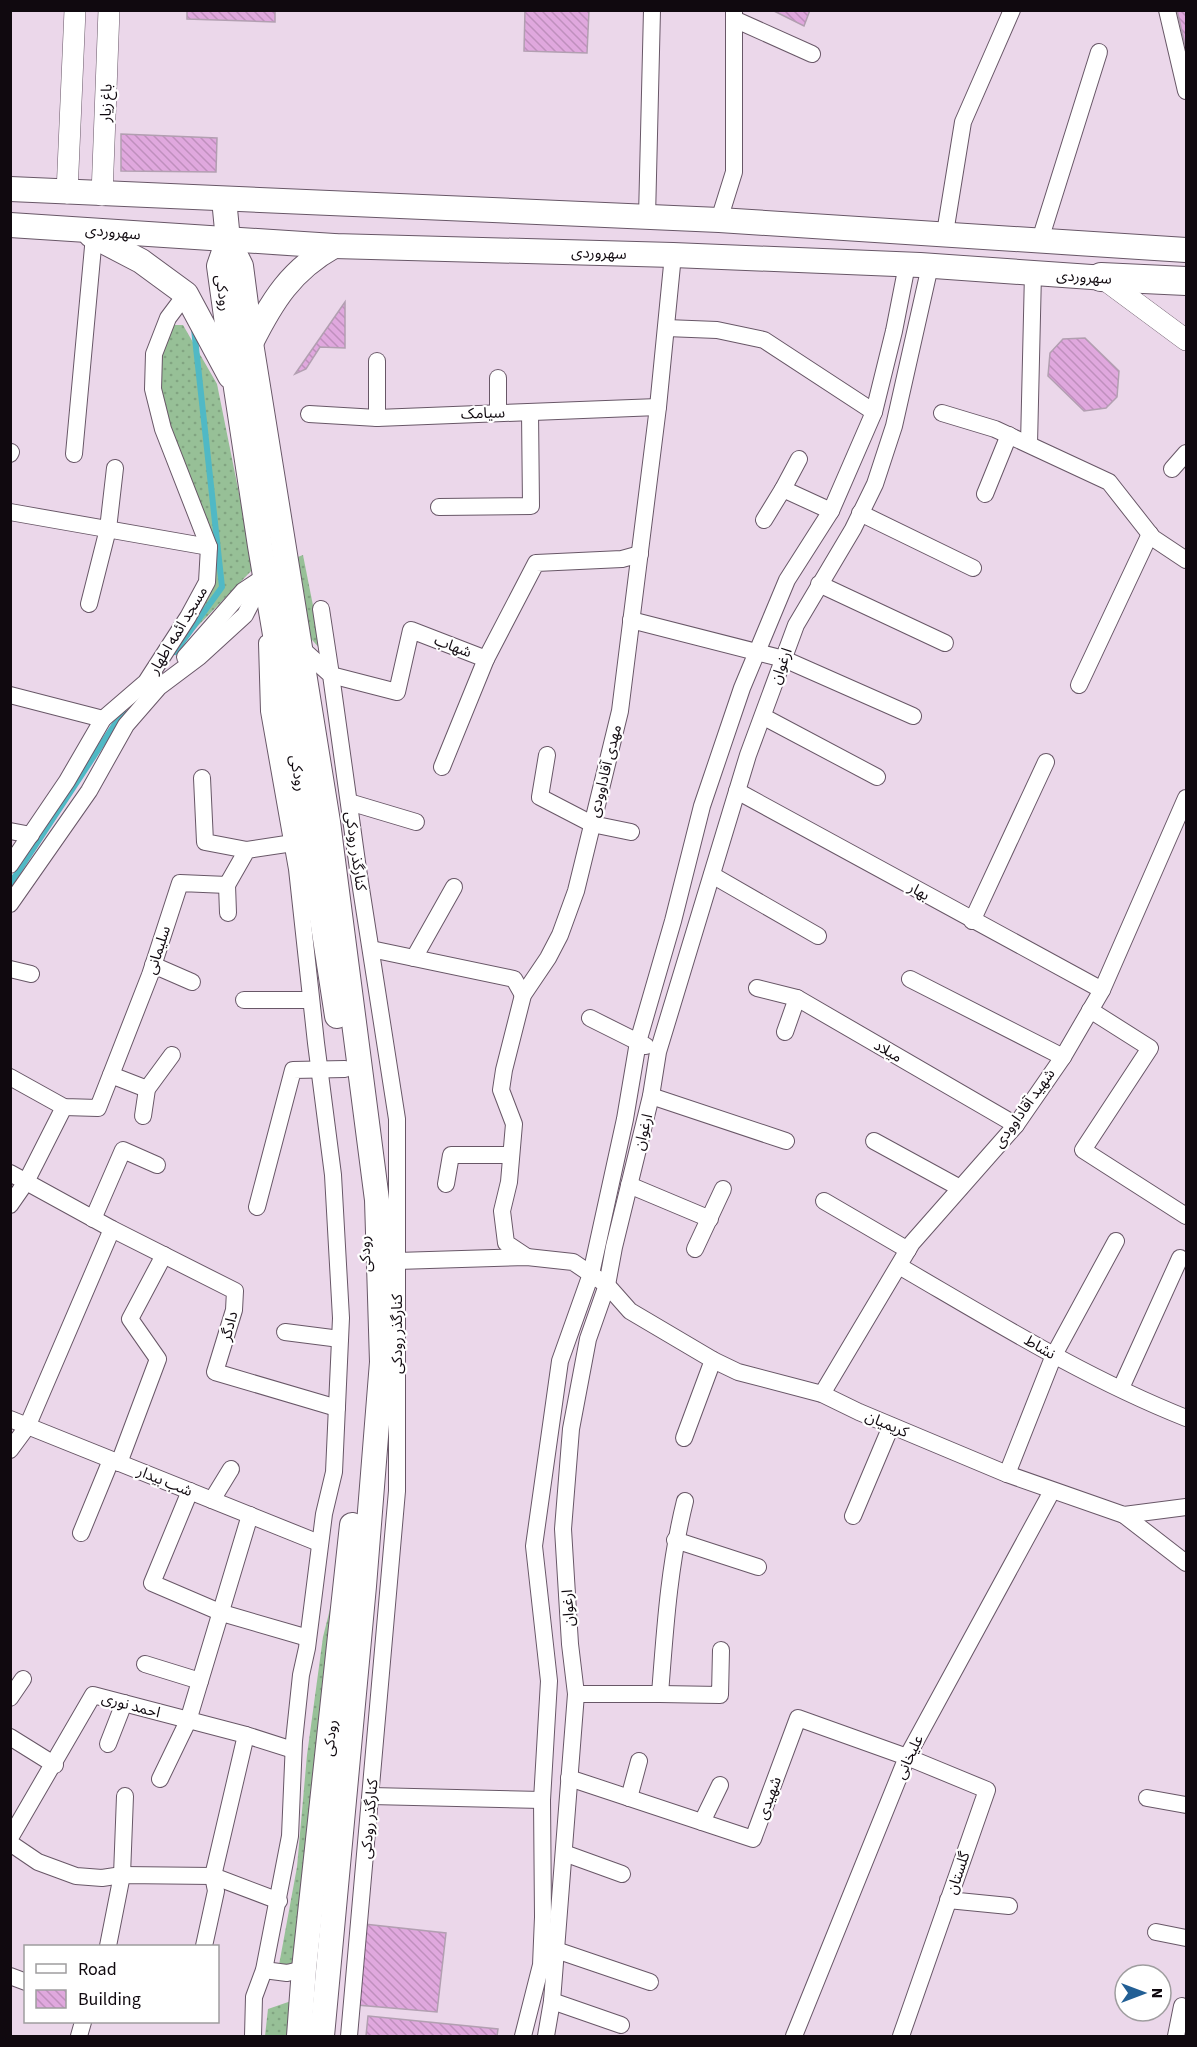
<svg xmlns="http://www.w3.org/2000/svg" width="1197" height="2047" font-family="'Source Sans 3','Noto Sans Arabic',sans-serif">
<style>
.grass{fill:url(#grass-dots)}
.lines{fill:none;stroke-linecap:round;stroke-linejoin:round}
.stream{stroke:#50b9c5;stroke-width:6}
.building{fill:url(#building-back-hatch);stroke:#b29fb1;stroke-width:1.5}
.minor-casing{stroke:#685767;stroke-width:18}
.tertiary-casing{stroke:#685767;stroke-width:22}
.secondary-casing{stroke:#685767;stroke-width:26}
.trunk-casing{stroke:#685767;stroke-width:30}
.minor{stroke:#fff;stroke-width:16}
.tertiary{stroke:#fff;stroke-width:21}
.secondary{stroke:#fff;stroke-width:24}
.trunk{stroke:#fff;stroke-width:28}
.labels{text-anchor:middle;stroke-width:4.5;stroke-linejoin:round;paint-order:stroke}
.street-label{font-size:15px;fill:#10090f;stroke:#fff}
</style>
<defs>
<pattern id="grass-dots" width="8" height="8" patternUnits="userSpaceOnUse" patternTransform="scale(1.5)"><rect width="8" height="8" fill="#97c097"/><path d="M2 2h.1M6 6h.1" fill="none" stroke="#81a481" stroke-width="1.8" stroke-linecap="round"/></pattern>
<pattern id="building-back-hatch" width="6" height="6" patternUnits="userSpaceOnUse" patternTransform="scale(1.5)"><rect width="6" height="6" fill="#e0a8de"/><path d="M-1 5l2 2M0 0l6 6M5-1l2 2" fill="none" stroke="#bf8fbd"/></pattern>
</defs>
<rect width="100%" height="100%" fill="#ebd7ea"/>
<g class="grass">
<path d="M 169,325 L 183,325 L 217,384 L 254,568 L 164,661 L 210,583 L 160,408 L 157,355 Z"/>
<path d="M 303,555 L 322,651 L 304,631 L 290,560 Z"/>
<path d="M 339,1573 L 300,1964 L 279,1965 L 297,1867 L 307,1755 L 323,1637 Z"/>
<path d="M 294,2000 L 293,2036 L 265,2036 L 268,2009 Z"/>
</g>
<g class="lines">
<g class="stream">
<path d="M 175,652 L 222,587 L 194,329"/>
<path d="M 10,884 L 115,724 L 125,714"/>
</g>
</g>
<g class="building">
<path d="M 187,10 L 275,10 L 275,22 L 187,19 Z"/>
<path d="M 525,10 L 589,10 L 587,53 L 524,51 Z"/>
<path d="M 772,10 L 810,10 L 804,26 Z"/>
<path d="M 1177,10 L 1186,10 L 1186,49 Z"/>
<path d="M 121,134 L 217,138 L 216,172 L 121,171 Z"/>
<path d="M 345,302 L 345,348 L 320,347 L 306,369 L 295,374 Z"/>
<path d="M 1085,338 L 1119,371 L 1117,397 L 1106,408 L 1084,411 L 1048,376 L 1050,353 L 1063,339 Z"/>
<path d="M 364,1924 L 446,1933 L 437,2012 L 357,2005 Z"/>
<path d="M 368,2016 L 498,2029 L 497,2036 L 366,2036 Z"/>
</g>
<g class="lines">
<g class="minor-casing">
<g id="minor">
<path d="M 1167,10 L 1186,91"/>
<path d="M 734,19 L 812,54"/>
<path d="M 647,217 L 652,10"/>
<path d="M 719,220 L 734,172 L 734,10"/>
<path d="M 945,233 L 963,122 L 1012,10"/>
<path d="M 1040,240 L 1099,52"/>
<path d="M 666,328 L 717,330 L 764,340 L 874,412"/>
<path d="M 377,361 L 377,418"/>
<path d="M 498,378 L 498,413"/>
<path d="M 942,413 L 995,429 L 1109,482 L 1153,538 L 1186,560"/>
<path d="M 309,414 L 377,418 L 658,407"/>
<path d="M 1029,444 L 1033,273"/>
<path d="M 10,454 L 11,452"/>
<path d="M 74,454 L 94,236"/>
<path d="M 1172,469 L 1186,453"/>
<path d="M 783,489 L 831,511"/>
<path d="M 985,494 L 1009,435"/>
<path d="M 439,507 L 531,506 L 530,412"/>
<path d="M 10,512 L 209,547"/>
<path d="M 860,513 L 973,568"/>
<path d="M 764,520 L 783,489 L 799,459"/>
<path d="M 819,584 L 945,643"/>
<path d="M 89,604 L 108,529 L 115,468"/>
<path d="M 321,609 L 331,675 L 397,692 L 411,630 L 486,659 L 536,563 L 622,559 L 640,554"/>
<path d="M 631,620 L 784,659 L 913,716"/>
<path d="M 301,648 L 331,675 L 358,869 L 397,1119 L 397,1491 L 349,2036"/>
<path d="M 185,657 L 243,591 L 261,579"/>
<path d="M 1079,685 L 1150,534"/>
<path d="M 10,695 L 103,719"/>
<path d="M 764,717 L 877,777"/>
<path d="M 547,755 L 540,797 L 592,824 L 631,832"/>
<path d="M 442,767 L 486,659"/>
<path d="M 202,778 L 205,842 L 247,850"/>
<path d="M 737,791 L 1102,990"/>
<path d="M 349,802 L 416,822"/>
<path d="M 10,831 L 31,835"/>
<path d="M 10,865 L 67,781 L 103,719 L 146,682 L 188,617 L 207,582 L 209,547 L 163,429 L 153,389 L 154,354 L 168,318 L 186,294"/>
<path d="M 712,875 L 818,936"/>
<path d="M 227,885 L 228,913"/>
<path d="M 10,904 L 89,791 L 126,725 L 159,687 L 199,657 L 245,615 L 265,576"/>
<path d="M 972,921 L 1046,762"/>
<path d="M 371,949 L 514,979 L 523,995"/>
<path d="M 414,958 L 454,887"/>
<path d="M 153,965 L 192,982"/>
<path d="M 10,969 L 31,974"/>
<path d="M 910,979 L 1063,1057"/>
<path d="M 757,988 L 797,998 L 1016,1125"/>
<path d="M 244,1000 L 311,1000"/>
<path d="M 1090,1010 L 1150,1048 L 1083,1150 L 1186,1216"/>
<path d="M 590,1018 L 646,1046"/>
<path d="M 785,1032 L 797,998"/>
<path d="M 111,1075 L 147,1089"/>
<path d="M 10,1077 L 64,1107 L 98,1108 L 150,975 L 180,883 L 227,885 L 247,850 L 293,843"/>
<path d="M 651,1096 L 786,1141"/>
<path d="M 143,1116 L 147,1089 L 172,1055"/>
<path d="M 874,1141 L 960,1188"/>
<path d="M 10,1173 L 112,1229 L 235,1291 L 234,1310 L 215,1372 L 337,1408"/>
<path d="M 446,1184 L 451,1155 L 511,1155"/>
<path d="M 629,1185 L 710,1219"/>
<path d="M 824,1201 L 908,1250"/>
<path d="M 10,1205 L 26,1182 L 64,1107"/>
<path d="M 257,1207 L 293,1070 L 345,1069"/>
<path d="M 93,1219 L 123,1150 L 157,1165"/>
<path d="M 695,1249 L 723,1189"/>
<path d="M 527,1257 L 506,1243 L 502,1211 L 509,1182 L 514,1124 L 501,1090 L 504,1070 L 523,995 L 548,958 L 560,935 L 576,891 L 620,711 L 658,407 L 673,255"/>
<path d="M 397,1261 L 527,1257 L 573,1262 L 607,1285 L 630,1311 L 713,1360 L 738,1372 L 822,1394 L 859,1412 L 1007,1474 L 1124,1515 L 1186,1507"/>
<path d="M 899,1266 C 992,1320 1085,1378 1186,1418"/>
<path d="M 285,1332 L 340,1339"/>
<path d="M 1121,1388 L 1180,1258"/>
<path d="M 822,1394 L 912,1243 L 1016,1125 L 1063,1057 L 1102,990 L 1186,798"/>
<path d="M 10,1419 L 319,1543"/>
<path d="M 684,1438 L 713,1360"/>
<path d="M 10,1450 L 27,1427 L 112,1229"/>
<path d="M 119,1463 L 158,1359 L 130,1319 L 164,1255"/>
<path d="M 1007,1474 L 1054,1355 L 1116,1241"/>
<path d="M 190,1491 L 152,1583 L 222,1613 L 308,1638"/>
<path d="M 212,1500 L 231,1469"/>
<path d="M 1124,1515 L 1186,1563"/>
<path d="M 853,1516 L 891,1426"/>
<path d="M 81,1533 L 111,1460"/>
<path d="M 675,1540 L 758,1567"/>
<path d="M 145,1664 L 200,1681"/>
<path d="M 576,1694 L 660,1694 C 665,1629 669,1565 685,1501"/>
<path d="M 660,1694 L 720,1695 L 721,1650"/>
<path d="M 10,1698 L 23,1679"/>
<path d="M 10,1737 L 55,1765"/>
<path d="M 108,1744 L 124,1703"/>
<path d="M 569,1778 L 753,1839 L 798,1718 L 907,1757 L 987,1790 L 901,2036"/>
<path d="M 160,1779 L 188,1721 L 250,1515"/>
<path d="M 371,1796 L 542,1800"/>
<path d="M 629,1798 L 639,1761"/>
<path d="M 1147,1798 L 1186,1805"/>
<path d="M 702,1822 L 720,1785"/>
<path d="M 10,1838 L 93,1695 L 246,1735 L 293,1750"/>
<path d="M 10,1843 L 38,1862 L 76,1876 L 102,1878 L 122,1875 L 213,1876 L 279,1901"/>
<path d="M 564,1853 L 622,1874"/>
<path d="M 948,1900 L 1009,1906"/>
<path d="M 1156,1932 L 1186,1938"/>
<path d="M 108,1946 L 122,1875 L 125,1796"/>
<path d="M 204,1946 L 216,1891 L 213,1876 L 246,1735"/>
<path d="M 556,1950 L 650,1982"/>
<path d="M 264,1970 L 287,1973 L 304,1969"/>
<path d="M 10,1976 L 26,1982"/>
<path d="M 552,2001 L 621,2025"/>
<path d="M 79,2036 L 83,2022"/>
<path d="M 253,2036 L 254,1997 L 264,1970 L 290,1836 L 294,1741 L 301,1675 L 307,1648 L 324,1514 L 334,1472 L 341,1318 L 333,1175 L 316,1043 L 297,869 L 269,711 L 267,643"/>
<path d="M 523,2036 L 541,1965 L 543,1917 L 542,1800 L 549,1681 L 534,1546 L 560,1361 L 591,1274 L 625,1119 L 638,1042 L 673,921 L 702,806 L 742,688 L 787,580 L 831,511 L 874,412 L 894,331 L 907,265"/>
<path d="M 546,2036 L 552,2001 L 576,1694 L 570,1644 L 563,1529 L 571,1429 L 588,1339 L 607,1285 L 614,1247 L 651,1096 L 658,1052 L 748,755 L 796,625 L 853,529 L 875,484 L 894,426 L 930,266"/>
<path d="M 794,2036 L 907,1757 L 1052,1491"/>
<path d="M 1176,2036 L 1182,2006"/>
</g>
</g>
<g class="tertiary-casing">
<g id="tertiary">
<path d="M 67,193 L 75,10"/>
<path d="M 102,195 L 109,10"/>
<path d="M 1101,277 L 1186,340"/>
</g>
</g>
<g class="secondary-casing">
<g id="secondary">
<path d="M 10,189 L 719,220 L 1186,250"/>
<path d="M 224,199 L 228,240 L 241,266 L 251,343 L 328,822 L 377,1200 L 382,1362 L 364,1586 L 322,2036"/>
<path d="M 10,225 L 334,246 L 673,255 L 920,265 L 1120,279"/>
<path d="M 91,235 L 141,261 L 186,294 L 230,376"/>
<path d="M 228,240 L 219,266 L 236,388 L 260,546 L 310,841 L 337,1016"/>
<path d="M 251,343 C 272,301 291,270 334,246"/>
<path d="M 299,2036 L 304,1969 L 352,1525"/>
</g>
</g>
<g class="trunk-casing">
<path id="trunk" d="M 1101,277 L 1186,281"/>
</g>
<use href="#minor" class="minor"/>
<use href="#tertiary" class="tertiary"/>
<use href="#secondary" class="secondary"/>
<use href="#trunk" class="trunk"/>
</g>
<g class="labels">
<g class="street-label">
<text transform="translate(106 103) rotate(-88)" y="5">باغ زیار</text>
<text transform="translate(113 232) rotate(5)" y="5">سهروردی</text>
<text transform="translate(599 253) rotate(2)" y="5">سهروردی</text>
<text transform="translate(1084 277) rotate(4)" y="5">سهروردی</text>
<text transform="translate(223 293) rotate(82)" y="5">رودکی</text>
<text transform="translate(483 413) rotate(-2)" y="5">سیامک</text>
<text transform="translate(178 630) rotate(-59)" y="5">مسجد ائمه اطهار</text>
<text transform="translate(453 646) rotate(21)" y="5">شهاب</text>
<text transform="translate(781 666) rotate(-70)" y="5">ارغوان</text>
<text transform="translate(605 771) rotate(-76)" y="5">مهدی آقاداوودی</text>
<text transform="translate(298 773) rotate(80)" y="5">رودکی</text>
<text transform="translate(356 851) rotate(82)" y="5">کنارگذر رودکی</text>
<text transform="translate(919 891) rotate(29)" y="5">بهار</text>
<text transform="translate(158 950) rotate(-72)" y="5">سلیمانی</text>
<text transform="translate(888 1051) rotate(30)" y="5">میلاد</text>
<text transform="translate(1024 1108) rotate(-54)" y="5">شهید آقاداوودی</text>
<text transform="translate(643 1132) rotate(-76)" y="5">ارغوان</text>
<text transform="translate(365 1254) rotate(-93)" y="5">رودکی</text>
<text transform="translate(229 1326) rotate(-75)" y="5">دادگر</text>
<text transform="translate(397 1334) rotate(-90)" y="5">کنارگذر رودکی</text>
<text transform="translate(1040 1347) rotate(30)" y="5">نشاط</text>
<text transform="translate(887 1424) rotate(23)" y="5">کریمیان</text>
<text transform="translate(165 1481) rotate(22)" y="5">شب بیدار</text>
<text transform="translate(568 1608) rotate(-93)" y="5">ارغوان</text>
<text transform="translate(131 1705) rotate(15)" y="5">احمد نوری</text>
<text transform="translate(330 1738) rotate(-84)" y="5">رودکی</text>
<text transform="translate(909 1757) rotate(-65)" y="5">علیخانی</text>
<text transform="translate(769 1798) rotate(-70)" y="5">شهیدی</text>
<text transform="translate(369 1819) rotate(-85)" y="5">کنارگذر رودکی</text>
<text transform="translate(958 1873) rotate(-71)" y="5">گلستان</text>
</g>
</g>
<rect width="1197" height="2047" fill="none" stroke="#10090f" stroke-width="24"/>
<rect x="24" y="1945" width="195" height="78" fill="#ffffff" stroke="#9f9d9f" stroke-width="1.5"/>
<rect x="36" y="1964" width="30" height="9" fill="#ffffff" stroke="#9f9d9f" stroke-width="1.5"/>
<text x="78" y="1975" font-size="18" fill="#10090f">Road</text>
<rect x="36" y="1990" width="30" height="18" fill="url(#building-back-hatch)" stroke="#9f9d9f" stroke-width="1.5"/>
<text x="78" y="2005" font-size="18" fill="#10090f">Building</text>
<g transform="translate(1143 1993) rotate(90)"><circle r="28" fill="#ffffff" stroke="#9f9d9f" stroke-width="1.5"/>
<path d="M0-4.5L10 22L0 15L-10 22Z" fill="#225f95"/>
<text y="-9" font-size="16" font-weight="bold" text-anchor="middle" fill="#10090f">N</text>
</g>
</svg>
